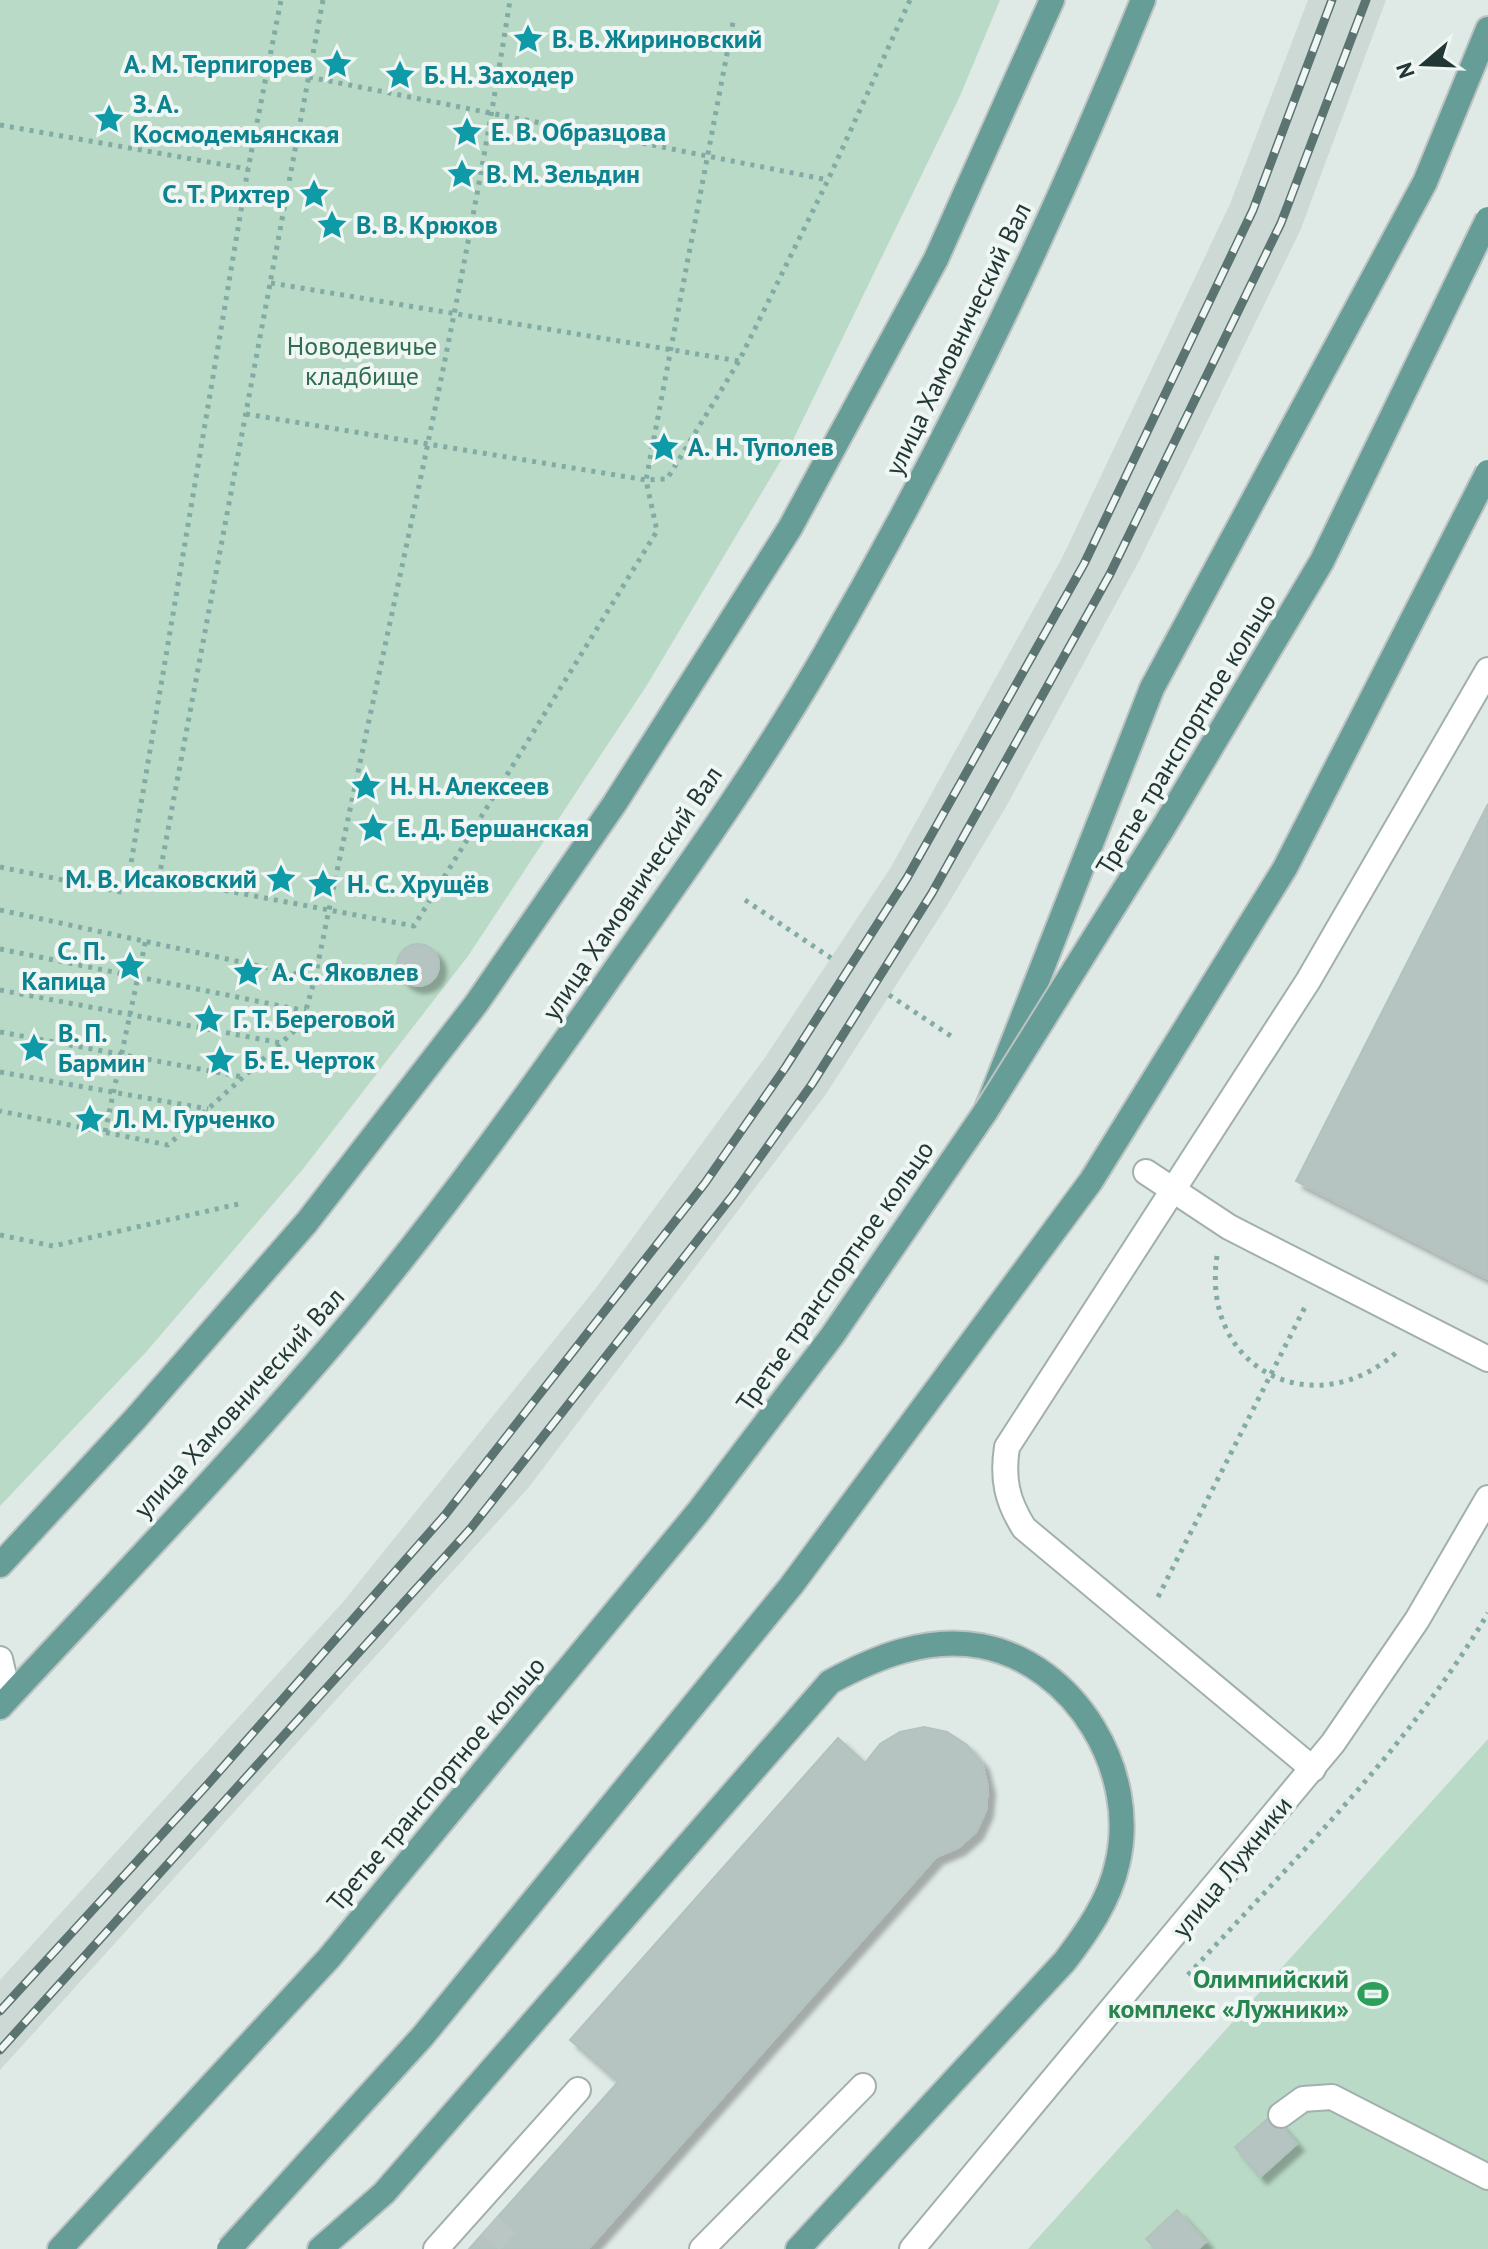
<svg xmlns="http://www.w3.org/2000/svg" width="1488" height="2249" font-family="'PT Sans',sans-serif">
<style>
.built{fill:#cdd9d5}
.green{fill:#b9dac6;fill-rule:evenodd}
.building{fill:#b5c4c0;stroke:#b2c2be;stroke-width:2;filter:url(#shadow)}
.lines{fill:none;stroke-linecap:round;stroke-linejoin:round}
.minor-tunnel{stroke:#b9c6c3;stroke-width:24;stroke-dasharray:24 12;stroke-linecap:butt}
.minor-casing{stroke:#a2b0ad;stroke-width:28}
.major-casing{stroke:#bcc3c2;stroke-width:28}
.path{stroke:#81aba4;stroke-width:5;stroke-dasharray:4 6;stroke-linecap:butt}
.minor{stroke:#fff;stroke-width:24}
.major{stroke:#669d96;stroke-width:24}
.rail-casing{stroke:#5b7471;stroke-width:9}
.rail{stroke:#eff6f4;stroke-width:6;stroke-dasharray:18;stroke-linecap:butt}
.major-bridge-casing{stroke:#bcc3c2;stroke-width:28;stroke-linecap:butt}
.major-bridge{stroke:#669d96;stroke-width:24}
.labels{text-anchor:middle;stroke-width:8;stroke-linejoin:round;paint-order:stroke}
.culture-label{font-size:26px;font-weight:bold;fill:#0d838f;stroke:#eff6f4;text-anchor:start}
.street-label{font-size:26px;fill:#213835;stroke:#eff6f4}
.park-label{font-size:26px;fill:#2e6d4f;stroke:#eff6f4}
.leisure-label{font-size:26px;font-weight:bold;fill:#27864d;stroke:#eff6f4;text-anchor:end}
</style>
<defs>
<filter id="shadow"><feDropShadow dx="7" dy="7" stdDeviation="2" flood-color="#0004"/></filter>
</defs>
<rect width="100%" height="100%" fill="#dfe9e6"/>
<path class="built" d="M 1308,0 L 1386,0 L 1300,231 L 1140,559 L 1007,805 L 948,904 L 826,1094 L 529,1487 L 0,2070 L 0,1980 L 343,1602 L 596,1288 L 766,1056 L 891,867 L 1062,558 L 1230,204 Z"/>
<g class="green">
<path d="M 0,0 L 1000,0 L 960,96 L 792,442 L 647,685 L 468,956 L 303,1169 L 147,1351 L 0,1506 ZM 416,944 L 431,949 L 439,962 L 435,978 L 421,986 L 403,980 L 398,970 L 401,952 Z"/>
<path d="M 1488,1739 L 1488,2249 L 1028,2249 Z"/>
</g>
<g class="building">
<path d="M 1488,804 L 1488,1279 L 1296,1181 Z"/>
<circle cx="418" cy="965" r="21"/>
<path d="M 924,1727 L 947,1732 L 967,1745 L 982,1763 L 988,1787 L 986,1810 L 976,1832 L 958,1848 L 936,1857 L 588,2249 L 469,2249 L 618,2082 L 570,2040 L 838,1738 L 865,1763 L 880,1744 L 900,1732 Z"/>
<path d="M 1272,2115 L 1297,2144 L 1260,2177 L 1235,2147 Z"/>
<path d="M 1177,2210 L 1206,2242 L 1198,2249 L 1156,2249 L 1146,2239 Z"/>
</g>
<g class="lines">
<path class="minor-tunnel" d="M 490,2225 L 516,2249"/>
<g class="minor-casing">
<g id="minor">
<path d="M 1146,1172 L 1229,1227 L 1488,1359"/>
<path d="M 0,1659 L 6,1685 L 0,1704"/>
<path d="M 1313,1769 L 1024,1528 C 1007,1501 1002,1479 1007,1447 L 1308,981 L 1488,670"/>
<path d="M 1281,2115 L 1303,2099 L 1332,2097 L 1488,2177"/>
<path d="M 436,2249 L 578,2090"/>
<path d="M 702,2249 L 863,2086"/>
<path d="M 912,2249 L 1333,1743 L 1417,1620 L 1488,1498"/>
</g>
</g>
<g class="major-casing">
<g id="major">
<path d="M 0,1565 L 136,1418 L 307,1222 L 476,1004 L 615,803 L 790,528 L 936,259 L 1052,0"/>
<path d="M 0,1707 C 120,1578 244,1450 357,1315 C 452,1200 539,1079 624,957 C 694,859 765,758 825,654 C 947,444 1052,225 1143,0"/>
<path d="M 60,2249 L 329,1958 L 698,1512 L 832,1336 L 986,1111 L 1152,688 L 1425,182 L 1488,29"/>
<path d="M 320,2249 L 384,2193 L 830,1682 C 876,1657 927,1636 981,1646 C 1076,1664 1140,1773 1117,1865 C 1109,1901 1087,1932 1065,1961 L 798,2249"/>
</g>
</g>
<g class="path">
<path d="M 323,0 L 159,878 L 414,926 L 657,531 L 646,480 L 733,22"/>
<path d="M 309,77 L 828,180"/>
<path d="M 0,125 L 248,169"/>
<path d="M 271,283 L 739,361"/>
<path d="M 246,414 L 646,480 L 667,479 L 739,361 L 828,180 L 910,0"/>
<path d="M 0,867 L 126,893 L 248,169 L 281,0"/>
<path d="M 745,900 L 831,958"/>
<path d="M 0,910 L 315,978 L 302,1024 L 168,1145 L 0,1111"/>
<path d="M 0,949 L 306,1011"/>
<path d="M 315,978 C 381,652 459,329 510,0"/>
<path d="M 0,990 L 281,1043"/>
<path d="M 889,995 L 954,1038"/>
<path d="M 0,1032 L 243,1077"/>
<path d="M 0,1072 L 208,1109"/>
<path d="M 105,1132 L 146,939"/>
<path d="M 0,1235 L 53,1246 L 243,1203"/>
<path d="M 1217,1256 C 1200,1370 1316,1427 1399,1350"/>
<path d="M 1158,1597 L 1307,1303"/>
<path d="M 1188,1975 C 1294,1859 1408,1749 1488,1613"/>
</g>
<use href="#minor" class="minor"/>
<use href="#major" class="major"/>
<g class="rail-casing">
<g id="rail">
<path d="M 0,2011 L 208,1784 L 445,1515 L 705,1183 L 785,1068 L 907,878 L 1084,564 L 1253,210 L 1332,0"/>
<path d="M 0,2050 L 471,1528 L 733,1195 L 812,1084 L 932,893 L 1110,574 L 1281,223 L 1366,0"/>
</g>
</g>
<use href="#rail" class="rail"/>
<g class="major-bridge-casing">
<g id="major-bridge">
<path d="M 986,1111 L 1163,828 L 1322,561 L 1488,219"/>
<path d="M 229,2249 L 422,2037 L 791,1586 L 1091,1181 L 1285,868 L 1488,472"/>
</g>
</g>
<use href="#major-bridge" class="major-bridge"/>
</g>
<defs>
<g id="sight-bare" transform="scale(2.4)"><path d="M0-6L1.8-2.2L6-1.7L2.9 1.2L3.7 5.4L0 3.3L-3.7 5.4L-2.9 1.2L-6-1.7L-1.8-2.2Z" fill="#0f9aa8" stroke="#eff6f4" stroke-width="2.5" paint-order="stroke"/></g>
<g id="stadium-bare" transform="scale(2.4)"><path d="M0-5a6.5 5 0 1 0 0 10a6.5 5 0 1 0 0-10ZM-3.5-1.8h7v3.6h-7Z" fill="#2e9e5b" stroke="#eff6f4" stroke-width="2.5" paint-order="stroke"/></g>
</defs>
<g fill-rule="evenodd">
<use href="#sight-bare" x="528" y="39"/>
<use href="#sight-bare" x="337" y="64"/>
<use href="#sight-bare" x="400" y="75"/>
<use href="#sight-bare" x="109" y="119"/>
<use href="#sight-bare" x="467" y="132"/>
<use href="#sight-bare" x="462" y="174"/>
<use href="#sight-bare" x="314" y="194"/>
<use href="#sight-bare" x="332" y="225"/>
<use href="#sight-bare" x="664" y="447"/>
<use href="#sight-bare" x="366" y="786"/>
<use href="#sight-bare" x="373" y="828"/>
<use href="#sight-bare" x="281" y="879"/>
<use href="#sight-bare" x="323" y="884"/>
<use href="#sight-bare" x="130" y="966"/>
<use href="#sight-bare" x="248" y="972"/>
<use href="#sight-bare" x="209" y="1019"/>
<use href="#sight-bare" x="34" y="1048"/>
<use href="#sight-bare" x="220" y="1060"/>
<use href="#sight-bare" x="90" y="1119"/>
<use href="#stadium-bare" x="1373" y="1994"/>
</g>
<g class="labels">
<g class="culture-label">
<text x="552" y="48">В. В. Жириновский</text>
<text x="313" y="73" text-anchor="end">А. М. Терпигорев</text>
<text x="424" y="84">Б. Н. Заходер</text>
<text x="133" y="113">З. А.<tspan x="133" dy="30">Космодемьянская</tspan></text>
<text x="491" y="141">Е. В. Образцова</text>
<text x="486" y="183">В. М. Зельдин</text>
<text x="290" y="203" text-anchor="end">С. Т. Рихтер</text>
<text x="356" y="234">В. В. Крюков</text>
<text x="688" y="456">А. Н. Туполев</text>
<text x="390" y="795">Н. Н. Алексеев</text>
<text x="397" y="837">Е. Д. Бершанская</text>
<text x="257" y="888" text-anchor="end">М. В. Исаковский</text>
<text x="347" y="893">Н. С. Хрущёв</text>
<text x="106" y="960" text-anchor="end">С. П.<tspan x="106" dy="30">Капица</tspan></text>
<text x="272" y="981">А. С. Яковлев</text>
<text x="233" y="1028">Г. Т. Береговой</text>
<text x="58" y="1042">В. П.<tspan x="58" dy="30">Бармин</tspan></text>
<text x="244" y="1069">Б. Е. Черток</text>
<text x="114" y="1128">Л. М. Гурченко</text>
</g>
<g class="street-label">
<text transform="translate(958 339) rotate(-64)" y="9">улица Хамовнический Вал</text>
<text transform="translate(1186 734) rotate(-59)" y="9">Третье транспортное кольцо</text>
<text transform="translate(632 893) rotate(-56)" y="9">улица Хамовнический Вал</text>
<text transform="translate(835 1276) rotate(-55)" y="9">Третье транспортное кольцо</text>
<text transform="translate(239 1403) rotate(-48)" y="9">улица Хамовнический Вал</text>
<text transform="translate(436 1784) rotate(-50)" y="9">Третье транспортное кольцо</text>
<text transform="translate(1232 1867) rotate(-51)" y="9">улица Лужники</text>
</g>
<g class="park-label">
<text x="362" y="355">Новодевичье<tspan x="362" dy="30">кладбище</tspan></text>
</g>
<g class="leisure-label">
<text x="1349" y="1988">Олимпийский<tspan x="1349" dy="30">комплекс «Лужники»</tspan></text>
</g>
</g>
<g transform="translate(1424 64) rotate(251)" stroke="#eff6f4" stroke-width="6" paint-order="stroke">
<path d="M0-6L14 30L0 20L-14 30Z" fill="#213835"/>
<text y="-12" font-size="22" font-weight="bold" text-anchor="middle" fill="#213835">N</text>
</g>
</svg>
